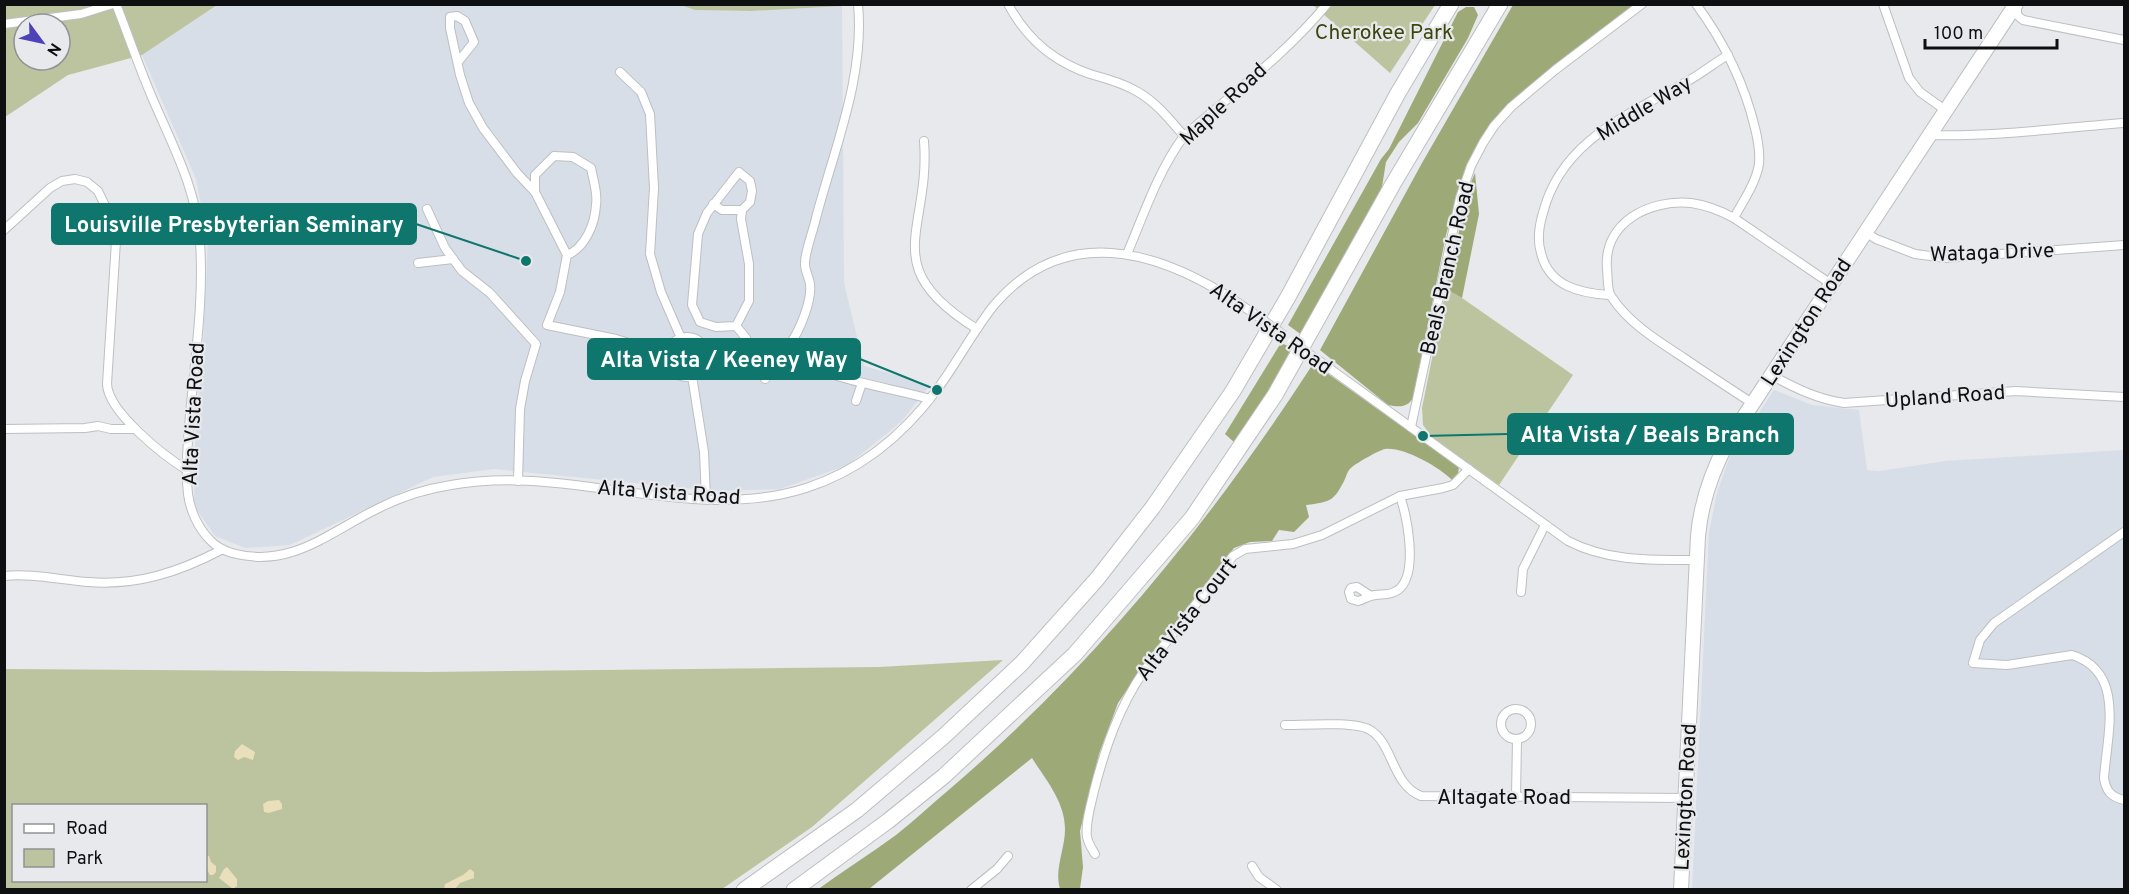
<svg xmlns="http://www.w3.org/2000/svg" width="2129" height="894" font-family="Overpass,sans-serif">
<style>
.built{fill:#d7dee7}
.green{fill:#bbc49f;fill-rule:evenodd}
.forest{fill:#9ea978}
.sand{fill:#e9dfba}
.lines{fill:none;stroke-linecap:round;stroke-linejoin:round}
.street-casing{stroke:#bdbfc1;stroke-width:10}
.primary-casing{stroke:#bdbfc1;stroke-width:16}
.highway-casing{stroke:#bdbfc1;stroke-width:17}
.street{stroke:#fff;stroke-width:8}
.primary{stroke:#fff;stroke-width:14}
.highway{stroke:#fff;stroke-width:15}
.street-bridge-casing{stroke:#bdbfc1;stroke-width:10;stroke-linecap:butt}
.street-bridge{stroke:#fff;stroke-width:8}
.labels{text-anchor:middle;stroke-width:4.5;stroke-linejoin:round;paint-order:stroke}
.park-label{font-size:21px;fill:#3b450b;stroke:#e7e9ec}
.street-label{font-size:21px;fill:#0e0f10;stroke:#e7e9ec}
.leader{fill:none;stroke:#0f766e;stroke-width:2}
.callout-dot{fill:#0f766e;stroke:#e7e9ec;stroke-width:2}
.callout{fill:#0f766e;stroke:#0f766e;stroke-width:2}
.callout-label{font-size:22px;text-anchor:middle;font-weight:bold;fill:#fff}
</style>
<rect width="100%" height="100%" fill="#e7e9ec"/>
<g class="built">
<path d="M 681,4 L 695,10 L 751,11 L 842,6 L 844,283 L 864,366 L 930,385 L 902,421 L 848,465 L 780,489 L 715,491 L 494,469 L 433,477 L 290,545 L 245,548 L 215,536 L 194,506 L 195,447 L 203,345 L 208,240 L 196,179 L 142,55 L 217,5 Z"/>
<path d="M 1774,390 L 1812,405 L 1859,410 L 1867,470 L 1880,471 L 1945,461 L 2124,450 L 2124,889 L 1692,890 L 1709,532 L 1717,493 L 1730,456 Z"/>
</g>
<g class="green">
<path d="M 4,5 L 217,5 L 142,55 L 68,75 L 5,117 ZM 24,24 L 60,24 L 60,60 L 24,60 Z"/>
<path d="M 681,5 L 843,4 L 843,5 L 842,6 L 751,11 L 695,10 Z"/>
<path d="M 1313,5 L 1435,5 L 1390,73 Z"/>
<path d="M 1446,289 L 1462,298 L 1573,375 L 1499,485 L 1432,437 L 1423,425 L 1422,408 Z"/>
<path d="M 1003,660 L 812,827 L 722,889 L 5,890 L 5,669 L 428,672 L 879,667 ZM 14,806 L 206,806 L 206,880 L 14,880 Z"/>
</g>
<g class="forest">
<path d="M 1513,5 L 1635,5 L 1567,55 L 1508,104 L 1474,150 L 1461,181 L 1446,235 L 1413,398 C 1407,408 1399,407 1388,405 L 1320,350 L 1422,163 Z"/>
<path d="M 1466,7 L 1474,7 L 1478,15 L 1468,38 L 1418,123 L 1399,142 L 1386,162 L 1381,193 L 1305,335 L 1299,333 L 1288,325 L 1381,159 L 1389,149 L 1458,12 Z"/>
<path d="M 1475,173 L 1479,214 L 1462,298 L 1446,289 L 1469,187 Z"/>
<path d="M 1283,344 L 1291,347 L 1294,352 L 1236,444 L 1225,434 L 1279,346 Z"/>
<path d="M 1317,366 L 1459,467 L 1458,473 L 1452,480 C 1439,467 1404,447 1385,449 C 1379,450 1357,463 1352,467 C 1348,470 1347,474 1345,479 C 1334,501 1331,502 1306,505 L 1309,517 L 1294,532 L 1279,530 L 1272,541 L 1250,542 L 1234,548 L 1152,653 L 1118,703 L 1099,754 L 1080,831 L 1083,867 L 1080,889 L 1060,889 C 1054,869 1065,850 1065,829 C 1065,802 1046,780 1032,758 L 869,889 L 817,890 C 843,871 870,854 896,835 C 915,820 933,803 951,788 C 1093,666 1209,524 1311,367 Z"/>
</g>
<g class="sand">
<path d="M 242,744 L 255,752 L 253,760 L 244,757 L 238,760 L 234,757 L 235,751 Z"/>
<path d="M 279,800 L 282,804 L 282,809 L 269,813 L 264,812 L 263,804 L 268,801 Z"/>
<path d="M 209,856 L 211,862 L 216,866 L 216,872 L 213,875 L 210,875 L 206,868 L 206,856 Z"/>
<path d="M 227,867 L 237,879 L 237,886 L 233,889 L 219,878 L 224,869 Z"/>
<path d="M 470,869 L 474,872 L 474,878 L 460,883 L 455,889 L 444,889 L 445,884 L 463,875 Z"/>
</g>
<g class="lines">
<g class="street-casing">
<g id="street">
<path d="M 116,4 C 129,37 140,70 154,102 C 174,148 197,191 200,242 C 204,299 195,358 190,415 C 188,441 185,468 188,494 C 190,510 198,528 210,540 C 216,547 223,550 232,553 C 290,569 328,533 377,509 C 400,497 425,489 451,485 C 568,463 690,525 806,488 C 859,471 903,435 936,391 C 957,363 973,331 995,304 C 1071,216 1173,256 1253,313"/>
<path d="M 1008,4 C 1026,38 1054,62 1090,74 C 1107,79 1123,83 1138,92 C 1157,103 1170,120 1184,136"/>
<path d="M 1696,4 C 1724,42 1744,82 1755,128 C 1758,140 1760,152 1759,164 C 1756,183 1743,201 1734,218"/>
<path d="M 1883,4 L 1909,78 L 1920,92 L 1945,110"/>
<path d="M 2017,4 L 2017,15 L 2023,20 L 2124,40"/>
<path d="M 4,24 L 81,14 L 113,4"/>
<path d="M 458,62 L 474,42 L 465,21 L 457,16 L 450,17 L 450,28 L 460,75 L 469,103 L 483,128 L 517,173 L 535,192 L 567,255 L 560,292 L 547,325 L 616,339 L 667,355"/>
<path d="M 620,72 L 641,92 L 650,114 L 654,188 L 650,254 L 661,292 L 681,338"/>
<path d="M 1929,135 C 1995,137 2059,128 2124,123"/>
<path d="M 924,141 C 931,231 875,266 977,329"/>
<path d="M 739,172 L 750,181 L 752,191 L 750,202 L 742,210 L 741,219 L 749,264 L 749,301 L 736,326 L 716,327 L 700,322 L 692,305 L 698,234 L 707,213 Z"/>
<path d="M 535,192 L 535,175 L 554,156 L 573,157 L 591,168 C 593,179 598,193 596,205 C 595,224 585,248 567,255"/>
<path d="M 713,204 L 722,210 L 742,210"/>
<path d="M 427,209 L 445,248 L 462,271 L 490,293 L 536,344 L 525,381 L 520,409 L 518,481"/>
<path d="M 4,230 L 50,188 L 62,181 L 75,179 L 87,182 L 98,191 L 110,216 L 116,241 L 107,384 C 108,412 164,456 187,470"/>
<path d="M 1865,232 L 1876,239 L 1915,254 L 1946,258 L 2124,245"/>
<path d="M 1127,254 C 1144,214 1158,171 1184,136 C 1232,94 1287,53 1327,4"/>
<path d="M 418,263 L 453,259"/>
<path d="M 1609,295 C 1579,293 1549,286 1541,253 C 1537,240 1539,226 1543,213 C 1561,141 1628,115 1686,82 C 1701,74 1714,63 1728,55"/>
<path d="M 736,326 C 751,343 760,358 765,379"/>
<circle cx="687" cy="357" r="20"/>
<path d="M 782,351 C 826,380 880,385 930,399"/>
<path d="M 706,360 C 737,365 768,374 790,344 C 800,330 812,301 810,284 C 809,277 804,269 805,262 C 806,248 813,232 816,218 C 834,149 865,77 858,4"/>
<path d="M 1318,360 L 1568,541 C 1609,562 1652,560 1697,560"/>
<path d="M 1771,375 C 1795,388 1817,399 1844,403 L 2016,391 L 2124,397"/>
<path d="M 692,376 L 704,452 L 706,499"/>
<path d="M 856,401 L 862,383"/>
<path d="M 1752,403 C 1729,388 1706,373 1684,358 C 1658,341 1628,323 1611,296 C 1607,291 1608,277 1607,269 C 1603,222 1650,199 1691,203 C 1706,205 1721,211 1734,218 L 1831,284"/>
<path d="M 1411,427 L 1460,198 L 1471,166 L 1483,143 L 1494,126 L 1511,107 L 1555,70 L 1642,4"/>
<path d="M 4,429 L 85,428 L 98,426 L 111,429 L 135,429"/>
<path d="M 2124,532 L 1994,623 L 1980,640 L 1973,663 L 2007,665 L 2072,655 C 2126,672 2107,734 2104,778 C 2106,791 2111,797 2124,800"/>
<path d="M 4,576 C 32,573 60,580 88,582 C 137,586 179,572 221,550"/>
<path d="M 1521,592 L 1523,569 L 1545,525"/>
<path d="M 1371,596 L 1357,587 L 1351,588 L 1349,592 L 1351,599 L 1358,601 C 1363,600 1366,597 1371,596 C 1380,593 1388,597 1398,590 C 1419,574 1407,517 1400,496"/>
<circle cx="1516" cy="724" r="15"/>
<path d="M 1285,725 C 1304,725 1355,721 1370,730 C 1393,743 1392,785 1421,796 L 1686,798"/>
<path d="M 1516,797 L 1517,739"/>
<path d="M 1095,854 C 1092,849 1088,843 1087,837 C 1085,823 1091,805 1094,791 C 1105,748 1119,707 1144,671 L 1233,556 L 1245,549 L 1293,544 L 1322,535 L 1400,496 L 1443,488 L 1453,485 L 1469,469"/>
<path d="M 1252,866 L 1259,877 L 1277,890"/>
<path d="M 971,890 L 997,869 L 1008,856"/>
</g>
</g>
<g class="primary-casing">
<path id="primary" d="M 1681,890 L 1698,536 C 1701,502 1712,471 1728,441 L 2016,4"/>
</g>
<g class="highway-casing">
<g id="highway">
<path d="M 744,890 L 857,810 L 943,737 L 1022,663 L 1097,579 L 1153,507 L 1233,391 L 1288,297 L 1398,93 L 1451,4"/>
<path d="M 794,890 L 888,821 L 944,776 L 1075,654 L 1192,518 L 1275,395 L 1393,184 L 1500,4"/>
</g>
</g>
<use href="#street" class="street"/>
<use href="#primary" class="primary"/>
<use href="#highway" class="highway"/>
<g class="street-bridge-casing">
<g id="street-bridge">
<path d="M 1253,313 L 1284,335"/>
<path d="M 1292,342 L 1318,360"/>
</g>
</g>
<use href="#street-bridge" class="street-bridge"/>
</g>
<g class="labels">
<g class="park-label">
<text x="1384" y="39">Cherokee Park</text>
</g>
<g class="street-label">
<text transform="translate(1223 104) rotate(-43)" y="7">Maple Road</text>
<text transform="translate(1644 108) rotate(-31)" y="7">Middle Way</text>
<text transform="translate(1992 252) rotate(-2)" y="7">Wataga Drive</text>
<text transform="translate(1447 268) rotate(-77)" y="7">Beals Branch Road</text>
<text transform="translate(1806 322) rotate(-57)" y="7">Lexington Road</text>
<text transform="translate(1271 328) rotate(35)" y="7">Alta Vista Road</text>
<text transform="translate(1945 396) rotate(-4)" y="7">Upland Road</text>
<text transform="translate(193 414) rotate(-87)" y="7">Alta Vista Road</text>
<text transform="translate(669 492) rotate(4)" y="7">Alta Vista Road</text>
<text transform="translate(1186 619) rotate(-52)" y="7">Alta Vista Court</text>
<text x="1504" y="804">Altagate Road</text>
<text transform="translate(1685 797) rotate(-87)" y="7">Lexington Road</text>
</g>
</g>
<path class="leader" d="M526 261L416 224M937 390L860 359M1423 436L1508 434"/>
<g class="callout-dot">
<circle cx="526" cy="261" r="6"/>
<circle cx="937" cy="390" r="6"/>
<circle cx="1423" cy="436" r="6"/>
</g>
<g class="callout">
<rect x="52" y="204" width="364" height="40" rx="6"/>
<rect x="588" y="339" width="272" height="40" rx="6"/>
<rect x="1508" y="414" width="285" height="40" rx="6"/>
</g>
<g class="callout-label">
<text x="234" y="232">Louisville Presbyterian Seminary</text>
<text x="724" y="367">Alta Vista / Keeney Way</text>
<text x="1650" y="442">Alta Vista / Beals Branch</text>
</g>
<rect width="2129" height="894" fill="none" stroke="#0e0f10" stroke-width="12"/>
<rect x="12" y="804" width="195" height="78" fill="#e7e9ec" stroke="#909294" stroke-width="1.5"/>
<rect x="24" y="824" width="30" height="9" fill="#ffffff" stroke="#909294" stroke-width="1.5"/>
<text x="66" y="834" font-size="18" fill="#0e0f10">Road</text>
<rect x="24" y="849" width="30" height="18" fill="#bbc49f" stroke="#909294" stroke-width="1.5"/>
<text x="66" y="864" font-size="18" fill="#0e0f10">Park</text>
<g transform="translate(42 42) rotate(123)"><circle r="28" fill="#e7e9ec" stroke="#909294" stroke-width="1.5"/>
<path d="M0-4.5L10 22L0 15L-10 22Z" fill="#4e42b9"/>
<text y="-9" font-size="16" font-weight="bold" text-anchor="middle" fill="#0e0f10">N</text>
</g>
<path d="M1925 39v9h132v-9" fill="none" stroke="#0e0f10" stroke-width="3"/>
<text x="1934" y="39" font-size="18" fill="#0e0f10" stroke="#e7e9ec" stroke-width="4.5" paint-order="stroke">100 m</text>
</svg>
